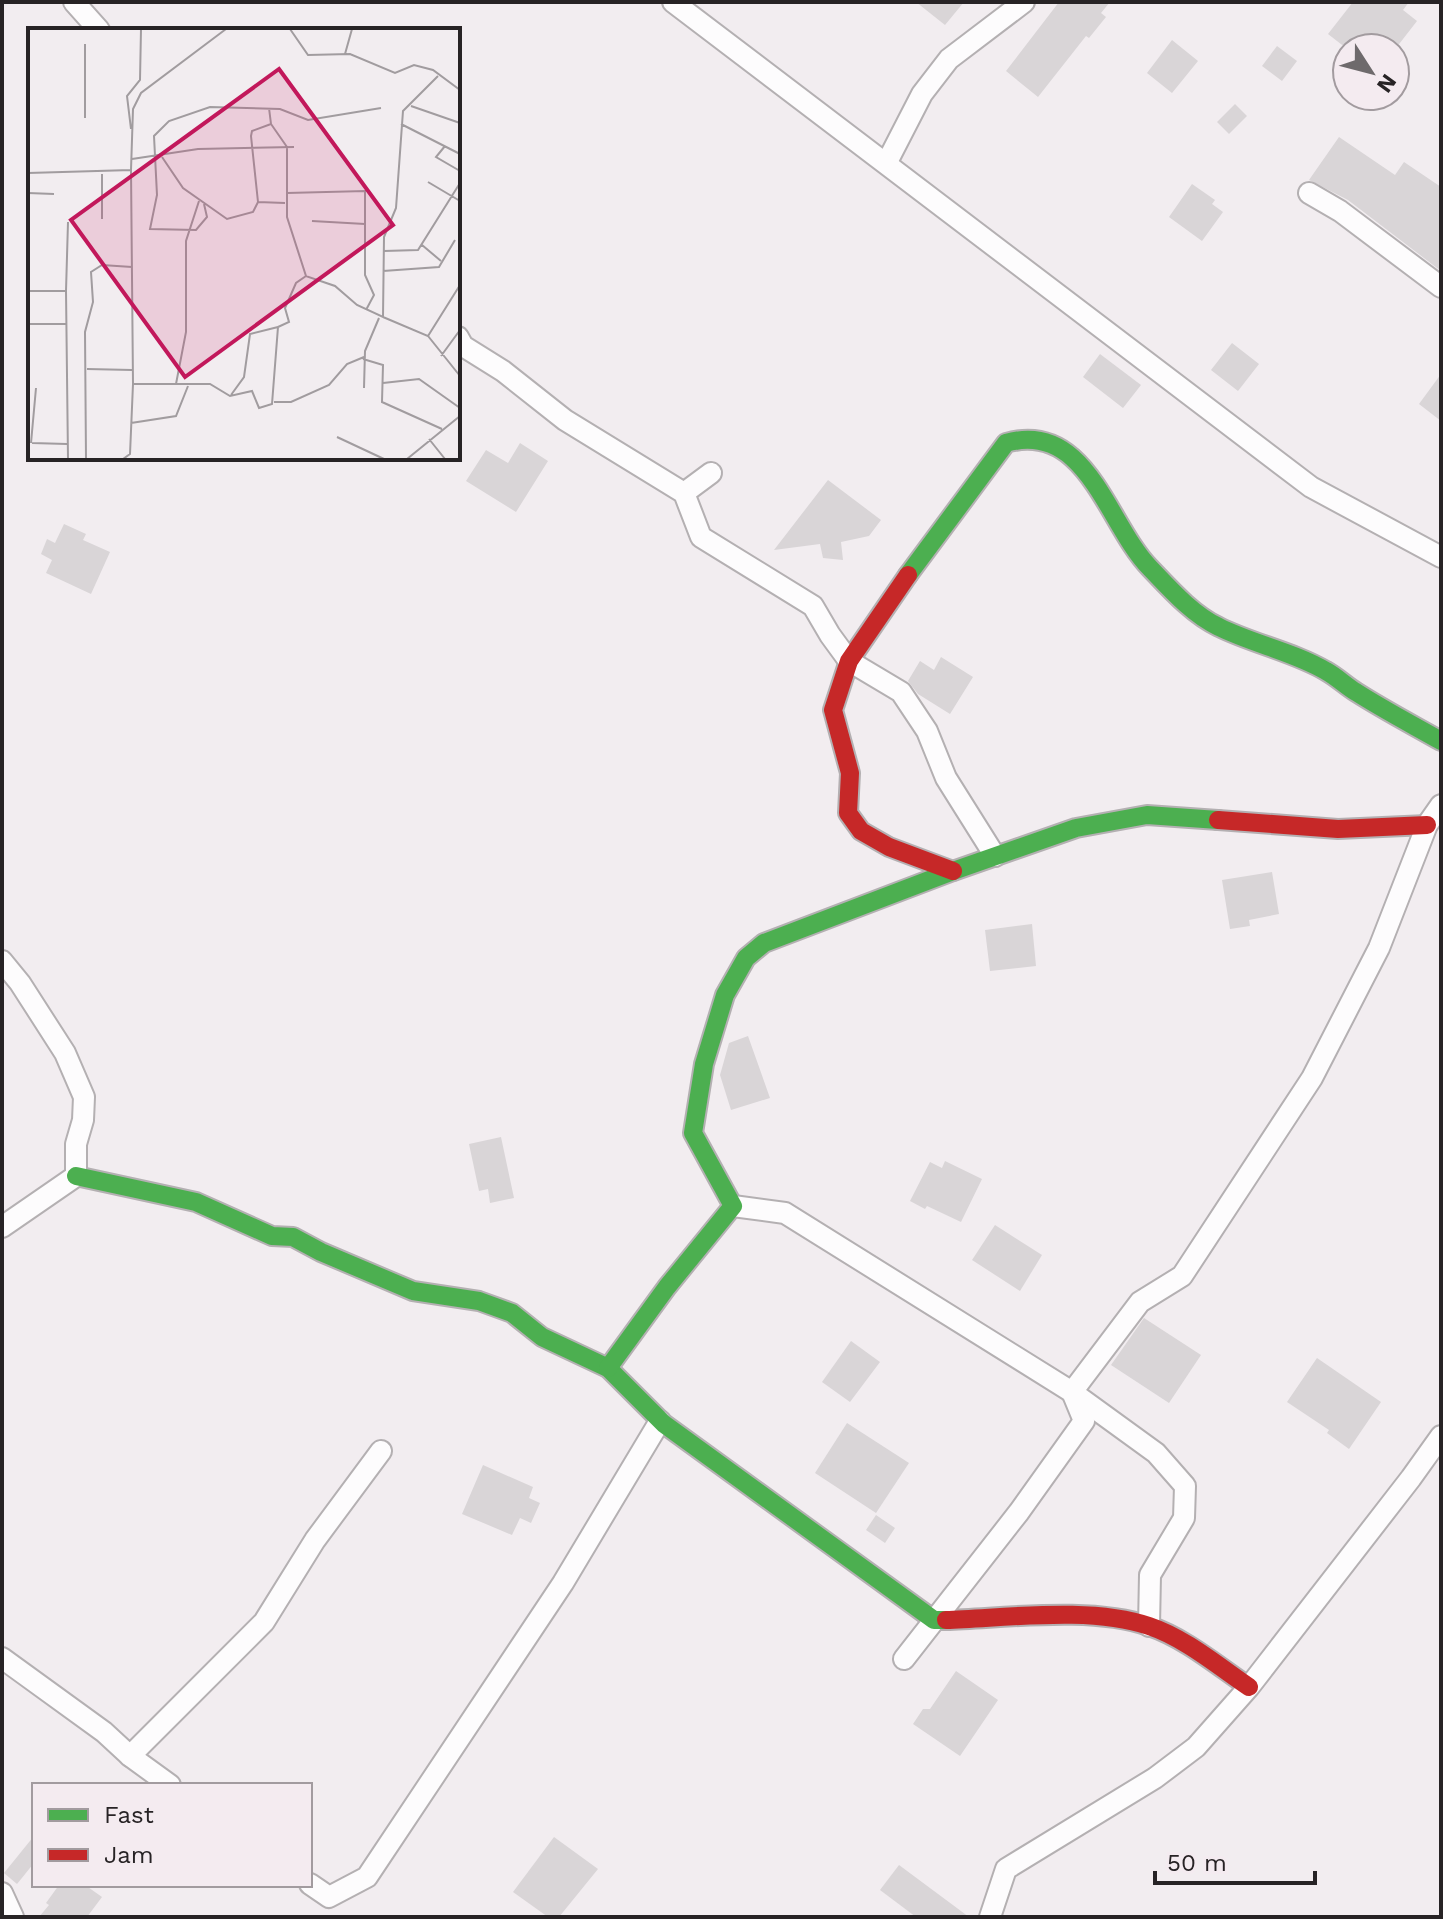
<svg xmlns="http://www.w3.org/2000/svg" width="1443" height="1919" font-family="'Work Sans',sans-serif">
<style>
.building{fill:#d9d5d7}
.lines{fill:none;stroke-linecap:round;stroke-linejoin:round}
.street-casing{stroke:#b4b0b2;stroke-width:24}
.fast-casing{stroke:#b4b0b2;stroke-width:22}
.jam-casing{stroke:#b4b0b2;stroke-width:22}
.street{stroke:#fdfcfd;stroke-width:20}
.fast{stroke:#4caf50;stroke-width:18}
.jam{stroke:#c62828;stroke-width:18}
.inset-road{fill:none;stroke:#a19c9f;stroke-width:2}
.view{fill:#c2185b;fill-opacity:0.15;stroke:#c2185b;stroke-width:4}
.inset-edge{fill:none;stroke:#272325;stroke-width:4}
</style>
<rect width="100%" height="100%" fill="#f2edf0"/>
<g class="building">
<path d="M 916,2 L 964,2 L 945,25 Z"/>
<path d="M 1059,2 L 1110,2 L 1101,13 L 1106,17 L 1089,38 L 1086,36 L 1038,97 L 1006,71 Z"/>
<path d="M 1353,2 L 1409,2 L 1403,10 L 1417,21 L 1396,48 L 1346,48 L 1328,34 Z"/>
<path d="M 1172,40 L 1198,61 L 1172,93 L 1147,73 Z"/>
<path d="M 1277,46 L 1297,61 L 1282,81 L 1262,66 Z"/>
<path d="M 1235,104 L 1247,116 L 1229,134 L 1217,122 Z"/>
<path d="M 1339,137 L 1395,175 L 1404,162 L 1441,187 L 1441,271 L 1348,200 L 1309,180 Z"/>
<path d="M 1192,184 L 1215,200 L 1212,204 L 1223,212 L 1202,241 L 1169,217 Z"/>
<path d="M 1232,343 L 1259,364 L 1238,391 L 1211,370 Z"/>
<path d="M 1100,354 L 1141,385 L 1123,408 L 1083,377 Z"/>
<path d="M 1441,374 L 1441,421 L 1419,404 Z"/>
<path d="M 520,443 L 548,461 L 516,512 L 466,481 L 486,450 L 508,463 Z"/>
<path d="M 828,480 L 881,520 L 869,536 L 841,542 L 843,560 L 823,558 L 820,544 L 774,550 Z"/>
<path d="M 64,524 L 86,534 L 83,540 L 110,552 L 91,594 L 46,573 L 52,560 L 41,554 L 47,539 L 55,543 Z"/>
<path d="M 941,657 L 973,677 L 950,714 L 918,694 L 908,681 L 920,661 L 934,670 Z"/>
<path d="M 1272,872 L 1279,914 L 1249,920 L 1250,926 L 1230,929 L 1222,880 Z"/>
<path d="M 1032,924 L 1036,966 L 990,971 L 985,930 Z"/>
<path d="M 748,1036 L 770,1098 L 731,1110 L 720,1075 L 722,1068 L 729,1043 Z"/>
<path d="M 501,1137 L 514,1198 L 490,1203 L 488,1189 L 479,1191 L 469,1144 Z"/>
<path d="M 945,1161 L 982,1179 L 961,1222 L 927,1206 L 925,1209 L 910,1201 L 930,1162 L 942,1168 Z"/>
<path d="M 995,1225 L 1042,1255 L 1020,1291 L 972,1260 Z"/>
<path d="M 1144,1318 L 1201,1355 L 1169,1403 L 1111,1365 Z"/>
<path d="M 851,1341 L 880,1362 L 850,1402 L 822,1382 Z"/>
<path d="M 1317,1358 L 1381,1402 L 1349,1449 L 1327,1433 L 1329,1430 L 1287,1402 Z"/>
<path d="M 847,1423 L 909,1463 L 876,1513 L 815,1473 Z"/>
<path d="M 483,1465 L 533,1487 L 529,1498 L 540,1503 L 531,1523 L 520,1518 L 512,1535 L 462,1514 Z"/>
<path d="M 876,1515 L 895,1528 L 885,1543 L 866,1530 Z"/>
<path d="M 956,1671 L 998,1700 L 960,1756 L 913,1724 L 923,1709 L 930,1709 Z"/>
<path d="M 34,1836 L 34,1863 L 17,1884 L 4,1873 Z"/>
<path d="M 554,1837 L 598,1869 L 559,1917 L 548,1917 L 513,1892 Z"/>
<path d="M 899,1865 L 969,1917 L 916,1917 L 880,1890 Z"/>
<path d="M 59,1885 L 85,1885 L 102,1897 L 87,1917 L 39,1917 L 49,1905 L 46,1903 Z"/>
</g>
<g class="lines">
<g class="street-casing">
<g id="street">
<path d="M 74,2 L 99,30"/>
<path d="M 673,2 L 1311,487 L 1441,557"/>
<path d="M 887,162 L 922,94 L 949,59 L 1024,2"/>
<path d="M 1309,193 L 1340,211 L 1441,287"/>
<path d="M 458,337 L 463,346 L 503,371 L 565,420 L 684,493 L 701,537 L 813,606 L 830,635 L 849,661 L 901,692 L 927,731 L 946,778 L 995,856"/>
<path d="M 684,493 L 711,473"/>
<path d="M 2,961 L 20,983 L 65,1053 L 84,1097 L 83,1120 L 76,1144 L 76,1176 L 2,1227"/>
<path d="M 733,1206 L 785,1213 L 1072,1392 L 1156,1453 L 1185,1486 L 1184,1518 L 1150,1575 L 1149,1626"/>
<path d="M 2,1658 L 104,1732 L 130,1756 L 170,1785"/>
<path d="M 904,1659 L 1019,1512 L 1084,1421 L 1072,1392 L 1140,1302 L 1182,1276 L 1312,1078 L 1379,948 L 1427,825 L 1441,805"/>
<path d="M 130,1756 L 264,1622 L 315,1540 L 381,1451"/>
<path d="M 310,1884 L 329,1897 L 367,1877 L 563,1583 L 660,1421"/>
<path d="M 2,1893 L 13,1917"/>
<path d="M 990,1917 L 1006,1869 L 1155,1778 L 1196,1747 L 1249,1687 L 1411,1478 L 1441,1436"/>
</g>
</g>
<g class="fast-casing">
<g id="fast">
<path d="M 908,575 L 1006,443 C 1087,420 1107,524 1150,568 C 1170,589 1193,615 1219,627 C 1253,644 1294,652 1326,671 C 1337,677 1346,686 1356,692 C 1384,710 1413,725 1441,741"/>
<path d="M 76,1176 L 196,1202 L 272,1236 L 293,1237 L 321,1252 L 413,1291 L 479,1301 L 512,1313 L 542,1337 L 608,1368 L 664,1424 L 934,1620 L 946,1620"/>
<path d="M 608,1368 L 667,1287 L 733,1206 L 693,1133 L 704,1064 L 725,995 L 746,958 L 764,943 L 953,871 L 1076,828 L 1147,815 L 1218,820"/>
</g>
</g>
<g class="jam-casing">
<g id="jam">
<path d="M 908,575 L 849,661 L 833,710 L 850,773 L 848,813 L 861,831 L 889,847 L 953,871"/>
<path d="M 1218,820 L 1338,829 L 1427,825"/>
<path d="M 946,1620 C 1007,1618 1091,1606 1149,1626 C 1185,1638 1218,1666 1249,1687"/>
</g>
</g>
<use href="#street" class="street"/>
<use href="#fast" class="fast"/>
<use href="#jam" class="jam"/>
</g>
<g transform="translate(28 28)">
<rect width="432" height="432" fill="#f2edf0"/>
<path class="inset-road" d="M 262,1 L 280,27 L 322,26 L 367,45 L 386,37 L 405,42 L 432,62M 57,16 L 57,90M 317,26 L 324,1M 383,78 L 432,95M 241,80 L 243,96 L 259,119 L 259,189 L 278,248M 373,96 L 432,126M 103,101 L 99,68 L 112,52 L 113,1M 417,118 L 408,129 L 432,143M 134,129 L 155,160 L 199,191 L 225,184 L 230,174 L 257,175M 104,131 L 170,121 L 266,119M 0,145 L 103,142 L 105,81 L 113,65 L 198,1M 74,146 L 74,191M 400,154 L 432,173M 0,165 L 26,166M 259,165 L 337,163 L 337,247 L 346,267 L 338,282M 230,174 L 223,108 L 224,103 L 243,96M 176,176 L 179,189 L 168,202 L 122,201 L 129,167 L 126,108 L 141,93 L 182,79 L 252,81 L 280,92 L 353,80M 284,193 L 337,196M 394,217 L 413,233M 356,223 L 390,222 L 432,155M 355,243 L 411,239 L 427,212M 0,263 L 38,263 L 40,194M 38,263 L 40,431M 355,289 L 400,308 L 432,348M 0,296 L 39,296M 400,308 L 432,257M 413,328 L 432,302M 335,331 L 355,337 L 354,374 L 414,401M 59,341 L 104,342M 355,355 L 391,351 L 432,380M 105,356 L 182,356 L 202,368 L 224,363 L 231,380 L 244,376 L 250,299 L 261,294 L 257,280 L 268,255 L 278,248 L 307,258 L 329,277 L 355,289 L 356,209 L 368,180 L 375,83 L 410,48M 148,356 L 158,304 L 158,213 L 171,173M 336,360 L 337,323 L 351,290M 203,367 L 216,349 L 222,306 L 250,299M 246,374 L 263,374 L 301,357 L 319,336 L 336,329M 103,395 L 148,388 L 160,358M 309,409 L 356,431M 401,411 L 417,431M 3,415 L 8,360M 4,415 L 39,416M 58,431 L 57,304 L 65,274 L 63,244 L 74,237 L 104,239M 95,431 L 102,426 L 105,356 L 103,142M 379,431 L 432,388"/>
<path class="view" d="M 251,41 L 365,197 L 157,349 L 43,192 Z"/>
<rect width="432" height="432" class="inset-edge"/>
</g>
<rect width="1443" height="1919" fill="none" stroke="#272325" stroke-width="8"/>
<rect x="32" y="1783" width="280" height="104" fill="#f4ebf0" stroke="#a29b9f" stroke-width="2"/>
<rect x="48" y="1809" width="40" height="12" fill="#4caf50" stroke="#a29b9f" stroke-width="2"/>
<text x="104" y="1823" font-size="24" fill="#272325">Fast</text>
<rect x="48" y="1849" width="40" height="12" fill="#c62828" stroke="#a29b9f" stroke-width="2"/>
<text x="104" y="1863" font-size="24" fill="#272325">Jam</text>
<g transform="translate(1371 72) rotate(126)"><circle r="38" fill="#f4ebf0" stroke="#a29b9f" stroke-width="2"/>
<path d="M0-6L14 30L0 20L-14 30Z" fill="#6e6a6c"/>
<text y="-12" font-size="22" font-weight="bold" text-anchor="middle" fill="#272325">N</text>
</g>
<path d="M1155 1871v12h160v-12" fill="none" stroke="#272325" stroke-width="4"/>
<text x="1167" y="1871" font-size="24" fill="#272325" stroke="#f4ebf0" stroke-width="6" paint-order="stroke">50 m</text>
</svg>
